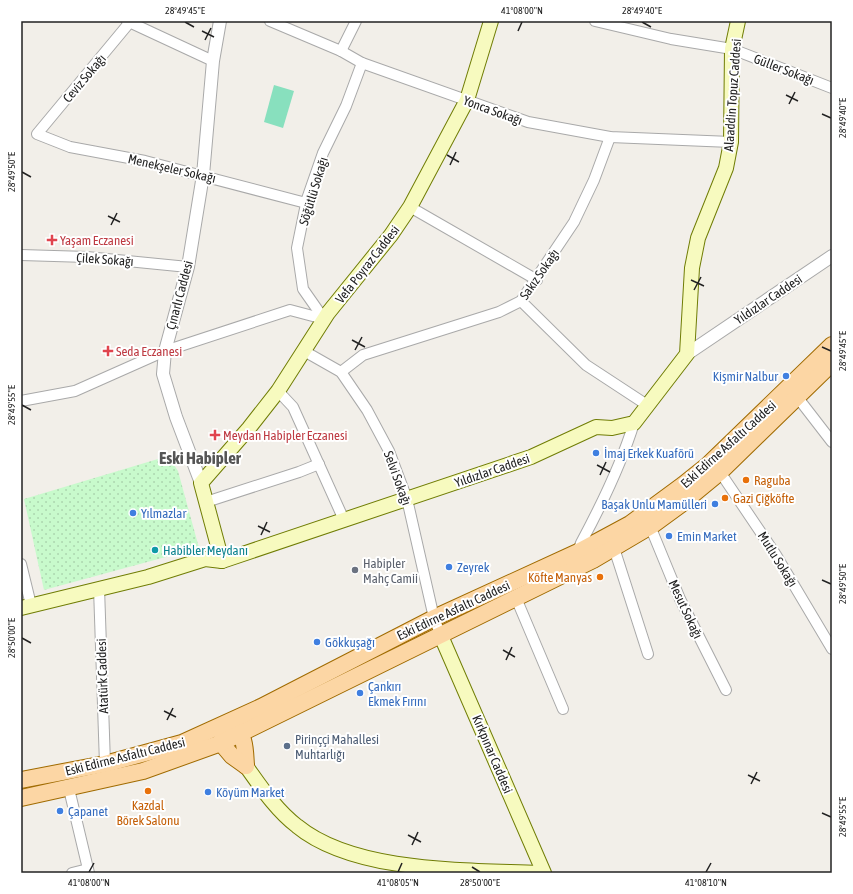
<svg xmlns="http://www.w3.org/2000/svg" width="853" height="894" font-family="'Asap Condensed',sans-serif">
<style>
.park{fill:url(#park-dots)}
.pitch{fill:#88e0be}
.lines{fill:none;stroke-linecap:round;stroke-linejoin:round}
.minor-casing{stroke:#a9a9a9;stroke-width:12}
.tertiary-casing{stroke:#a9a9a9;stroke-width:14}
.secondary-casing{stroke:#707d05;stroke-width:16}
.primary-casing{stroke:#a06b00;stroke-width:18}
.minor{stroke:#fff;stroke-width:10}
.tertiary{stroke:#fff;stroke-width:12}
.secondary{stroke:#f7fabf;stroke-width:14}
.primary{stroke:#fcd6a4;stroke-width:16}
.ticks{fill:none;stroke:#222;stroke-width:1.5}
.health-dot{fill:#e0444e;stroke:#fff;stroke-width:1.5}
.shop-dot{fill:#3f7fe0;stroke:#fff;stroke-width:1.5}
.food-dot{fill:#e8710a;stroke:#fff;stroke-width:1.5}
.culture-dot{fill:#0f9aa8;stroke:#fff;stroke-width:1.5}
.worship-dot{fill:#6b7280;stroke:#fff;stroke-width:1.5}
.service-dot{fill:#5c6f8a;stroke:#fff;stroke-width:1.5}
.labels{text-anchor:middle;stroke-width:4;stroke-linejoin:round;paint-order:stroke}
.street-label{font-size:13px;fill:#222;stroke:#fff}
.health-label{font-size:13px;fill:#be3a42;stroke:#fff;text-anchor:start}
.shop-label{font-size:13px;fill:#366cbe;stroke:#fff;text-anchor:start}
.food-label{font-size:13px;fill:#c56008;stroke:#fff;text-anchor:start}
.culture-label{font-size:13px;fill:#0d838f;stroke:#fff;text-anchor:start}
.worship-label{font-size:13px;fill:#5b616d;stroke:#fff;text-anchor:start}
.service-label{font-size:13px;fill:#4e5e75;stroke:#fff;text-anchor:start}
.district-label{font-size:17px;font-weight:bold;fill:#555;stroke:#fff}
.neatline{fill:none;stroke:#222;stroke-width:1.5}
.ticks-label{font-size:10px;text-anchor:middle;fill:#222}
</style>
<defs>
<pattern id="park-dots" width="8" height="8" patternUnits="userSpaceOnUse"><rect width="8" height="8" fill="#c8facc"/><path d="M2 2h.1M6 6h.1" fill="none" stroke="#acd6af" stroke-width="1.8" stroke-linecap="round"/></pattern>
</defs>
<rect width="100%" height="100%" fill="#f2efe9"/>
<path class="park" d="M 168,456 L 178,471 L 199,548 L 44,590 L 24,499 Z"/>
<path class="pitch" d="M 274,85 L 294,91 L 283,128 L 264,122 Z"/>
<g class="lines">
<g class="minor-casing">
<g id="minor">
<path d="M 127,21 L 213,61"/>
<path d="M 270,21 L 341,51 L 362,63 L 528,122 L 610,137 L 731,142"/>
<path d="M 595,21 L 671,39 L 732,49 L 832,88"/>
<path d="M 130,22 L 37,134 L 70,147 L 145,161 L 306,203"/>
<path d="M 341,51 L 356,21"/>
<path d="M 410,207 L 537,280"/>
<path d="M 21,255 L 87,257 L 188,267"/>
<path d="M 521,301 L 586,365 L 647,405"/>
<path d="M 324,319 L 303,289 L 297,248 L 307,199 L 323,153 L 346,106 L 362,63"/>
<path d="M 304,351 L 341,372 L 367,410 L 389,451 L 407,499 L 434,618 L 441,636"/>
<path d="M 341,372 L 363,355 L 499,312 L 521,301 L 574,222 L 594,180 L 610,137"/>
<path d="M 278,391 L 293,407 L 344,520"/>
<path d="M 798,398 L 832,442"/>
<path d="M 21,401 L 75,391 L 165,351 L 290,310 L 324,319"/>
<path d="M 720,472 L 776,555 L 832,649"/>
<path d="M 206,502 L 299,472 L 319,464"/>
<path d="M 650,526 L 680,599 L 726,690"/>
<path d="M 614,548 L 648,654"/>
<path d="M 578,552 L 581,543 C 602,504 621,465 634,423"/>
<path d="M 21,564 L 31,605"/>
<path d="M 99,588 L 105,764"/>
<path d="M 516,598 L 563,709"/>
<path d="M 69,789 L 89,873"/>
<path d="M 72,873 L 88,869"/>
</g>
</g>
<g class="tertiary-casing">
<g id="tertiary">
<path d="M 687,354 L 832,256"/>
<path d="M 201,483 L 176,417 L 163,374 L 165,351 L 188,267 L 203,175 L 213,61 L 220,21"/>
</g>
</g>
<g class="secondary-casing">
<g id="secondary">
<path d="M 222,561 L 201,483 L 249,428 L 278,391 L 328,313 L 391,235 L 410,207 L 467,100 L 491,21"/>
<path d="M 21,608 L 148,577 L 205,559 L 222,561 L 531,457 L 596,427 L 612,428 L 634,423 L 687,354 L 692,268 L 698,238 L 726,168 L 731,142 L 732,49 L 738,21"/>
<path d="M 441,636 L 544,873"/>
<path d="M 246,766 C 261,787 276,810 297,826 C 354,873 467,870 538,873"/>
</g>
</g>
<g class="primary-casing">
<g id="primary">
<path d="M 232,726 C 246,733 245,752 246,766"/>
<path d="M 224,733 L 221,743 L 232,756 L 246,766"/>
<path d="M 21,780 L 105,764 L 182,743 L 261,707 L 434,618 L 578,552 L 630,524 L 683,485 L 708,465 L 832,345"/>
<path d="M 21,798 L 143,771 L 221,743 L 593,560 L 654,524 L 680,505 L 720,472 L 832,363"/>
</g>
</g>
<use href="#minor" class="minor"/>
<use href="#tertiary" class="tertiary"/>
<use href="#secondary" class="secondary"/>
<use href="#primary" class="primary"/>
</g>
<path class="ticks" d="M 185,22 L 194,27M 642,22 L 651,27M 202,31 L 214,37M 518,31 L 522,22M 205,40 L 211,28M 786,95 L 798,101M 789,104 L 795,92M 822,114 L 831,118M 447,155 L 459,162M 450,165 L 456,152M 22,172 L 31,177M 108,216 L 120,222M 111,225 L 117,213M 691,280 L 704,286M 694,290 L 701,277M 352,340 L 365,347M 822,347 L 831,351M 355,350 L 362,337M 22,405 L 31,410M 597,465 L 610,472M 600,475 L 606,462M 258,526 L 270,532M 261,535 L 267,522M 822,580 L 831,584M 22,638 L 31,643M 503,650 L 515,657M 506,660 L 512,647M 164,711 L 176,717M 167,720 L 173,708M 748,775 L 760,781M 751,784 L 757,772M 822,813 L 831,817M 408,835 L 421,842M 412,845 L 418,832M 472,867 L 480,872M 89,872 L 94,863M 398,872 L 402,863M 706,872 L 711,863"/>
<g class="health-dot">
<path d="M50 234h4v4h4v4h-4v4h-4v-4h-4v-4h4z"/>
<path d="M106 345h4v4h4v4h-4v4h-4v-4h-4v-4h4z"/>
<path d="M213 429h4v4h4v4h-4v4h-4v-4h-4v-4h4z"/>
</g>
<g class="shop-dot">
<circle cx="786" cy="376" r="4"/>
<circle cx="596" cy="453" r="4"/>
<circle cx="715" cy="504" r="4"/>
<circle cx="133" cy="513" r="4"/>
<circle cx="669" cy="536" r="4"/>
<circle cx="449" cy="567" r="4"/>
<circle cx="317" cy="642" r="4"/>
<circle cx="360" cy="693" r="4"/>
<circle cx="208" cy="792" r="4"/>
<circle cx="60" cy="811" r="4"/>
</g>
<g class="food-dot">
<circle cx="746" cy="480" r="4"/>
<circle cx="725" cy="498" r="4"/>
<circle cx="600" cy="577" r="4"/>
<circle cx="148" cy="791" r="4"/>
</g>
<circle class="culture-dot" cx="155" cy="550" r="4"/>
<circle class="worship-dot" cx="355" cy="570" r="4"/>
<circle class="service-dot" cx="287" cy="746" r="4"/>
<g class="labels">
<g class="street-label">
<text transform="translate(784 69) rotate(21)" y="5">Güller Sokağı</text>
<text transform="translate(84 78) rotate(-50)" y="5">Ceviz Sokağı</text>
<text transform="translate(732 95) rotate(-86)" y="5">Alaaddin Topuz Caddesi</text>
<text transform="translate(493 110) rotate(20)" y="5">Yonca Sokağı</text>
<text transform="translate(172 168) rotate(13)" y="5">Menekşeler Sokağı</text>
<text transform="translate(313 191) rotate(-73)" y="5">Söğütlü Sokağı</text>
<text transform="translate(105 259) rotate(4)" y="5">Çilek Sokağı</text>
<text transform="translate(367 264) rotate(-52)" y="5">Vefa Poyraz Caddesi</text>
<text transform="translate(539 274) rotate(-55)" y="5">Sakız Sokağı</text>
<text transform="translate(179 295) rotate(-75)" y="5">Çınarlı Caddesi</text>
<text transform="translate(768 299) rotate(-34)" y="5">Yıldızlar Caddesi</text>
<text transform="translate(728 444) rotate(-42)" y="5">Eski Edirne Asfaltı Caddesi</text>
<text transform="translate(492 470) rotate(-19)" y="5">Yıldızlar Caddesi</text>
<text transform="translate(398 478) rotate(70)" y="5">Selvi Sokağı</text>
<text transform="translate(778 559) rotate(58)" y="5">Mutlu Sokağı</text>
<text transform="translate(686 609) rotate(65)" y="5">Mesut Sokağı</text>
<text transform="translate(453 610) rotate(-25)" y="5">Eski Edirne Asfaltı Caddesi</text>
<text transform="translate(102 676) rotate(-92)" y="5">Atatürk Caddesi</text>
<text transform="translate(493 754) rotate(67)" y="5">Kırkpınar Caddesi</text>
<text transform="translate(125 756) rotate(-14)" y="5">Eski Edirne Asfaltı Caddesi</text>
</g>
<g class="health-label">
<text x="60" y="245">Yaşam Eczanesi</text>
<text x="116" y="356">Seda Eczanesi</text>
<text x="223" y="440">Meydan Habipler Eczanesi</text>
</g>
<g class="shop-label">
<text x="778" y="381" text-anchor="end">Kişmir Nalbur</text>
<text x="604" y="458">İmaj Erkek Kuaförü</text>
<text x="707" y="509" text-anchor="end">Başak Unlu Mamülleri</text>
<text x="141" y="518">Yılmazlar</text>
<text x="677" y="541">Emin Market</text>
<text x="457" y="572">Zeyrek</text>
<text x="325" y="647">Gökkuşağı</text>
<text x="368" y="691">Çankırı<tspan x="368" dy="15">Ekmek Fırını</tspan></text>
<text x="216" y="797">Köyüm Market</text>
<text x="68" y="816">Çapanet</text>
</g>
<g class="food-label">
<text x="754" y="485">Raguba</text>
<text x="733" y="503">Gazi Çiğköfte</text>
<text x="592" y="582" text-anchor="end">Köfte Manyas</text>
<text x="148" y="810" text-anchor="middle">Kazdal<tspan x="148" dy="15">Börek Salonu</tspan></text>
</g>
<g class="culture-label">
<text x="163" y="555">Habibler Meydanı</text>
</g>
<g class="worship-label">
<text x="363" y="568">Habipler<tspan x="363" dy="15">Mahç Camii</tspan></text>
</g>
<g class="service-label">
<text x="295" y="744">Pirinççi Mahallesi<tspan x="295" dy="15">Muhtarlığı</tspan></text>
</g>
<g class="district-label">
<text x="200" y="464">Eski Habipler</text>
</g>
</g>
<rect width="853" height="894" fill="none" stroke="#ffffff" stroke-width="44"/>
<rect x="22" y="22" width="809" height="850" class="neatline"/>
<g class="ticks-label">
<text x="185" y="14">28°49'45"E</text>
<text x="522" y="14">41°08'00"N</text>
<text x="642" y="14">28°49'40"E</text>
<text transform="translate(842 118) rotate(-90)" y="4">28°49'40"E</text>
<text transform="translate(11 172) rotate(-90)" y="4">28°49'50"E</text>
<text transform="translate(842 351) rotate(-90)" y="4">28°49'45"E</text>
<text transform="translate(11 405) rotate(-90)" y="4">28°49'55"E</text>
<text transform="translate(842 584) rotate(-90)" y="4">28°49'50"E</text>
<text transform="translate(11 638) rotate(-90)" y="4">28°50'00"E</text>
<text transform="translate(842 817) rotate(-90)" y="4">28°49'55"E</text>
<text x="89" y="886">41°08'00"N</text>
<text x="398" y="886">41°08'05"N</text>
<text x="480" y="886">28°50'00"E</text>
<text x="706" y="886">41°08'10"N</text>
</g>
</svg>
